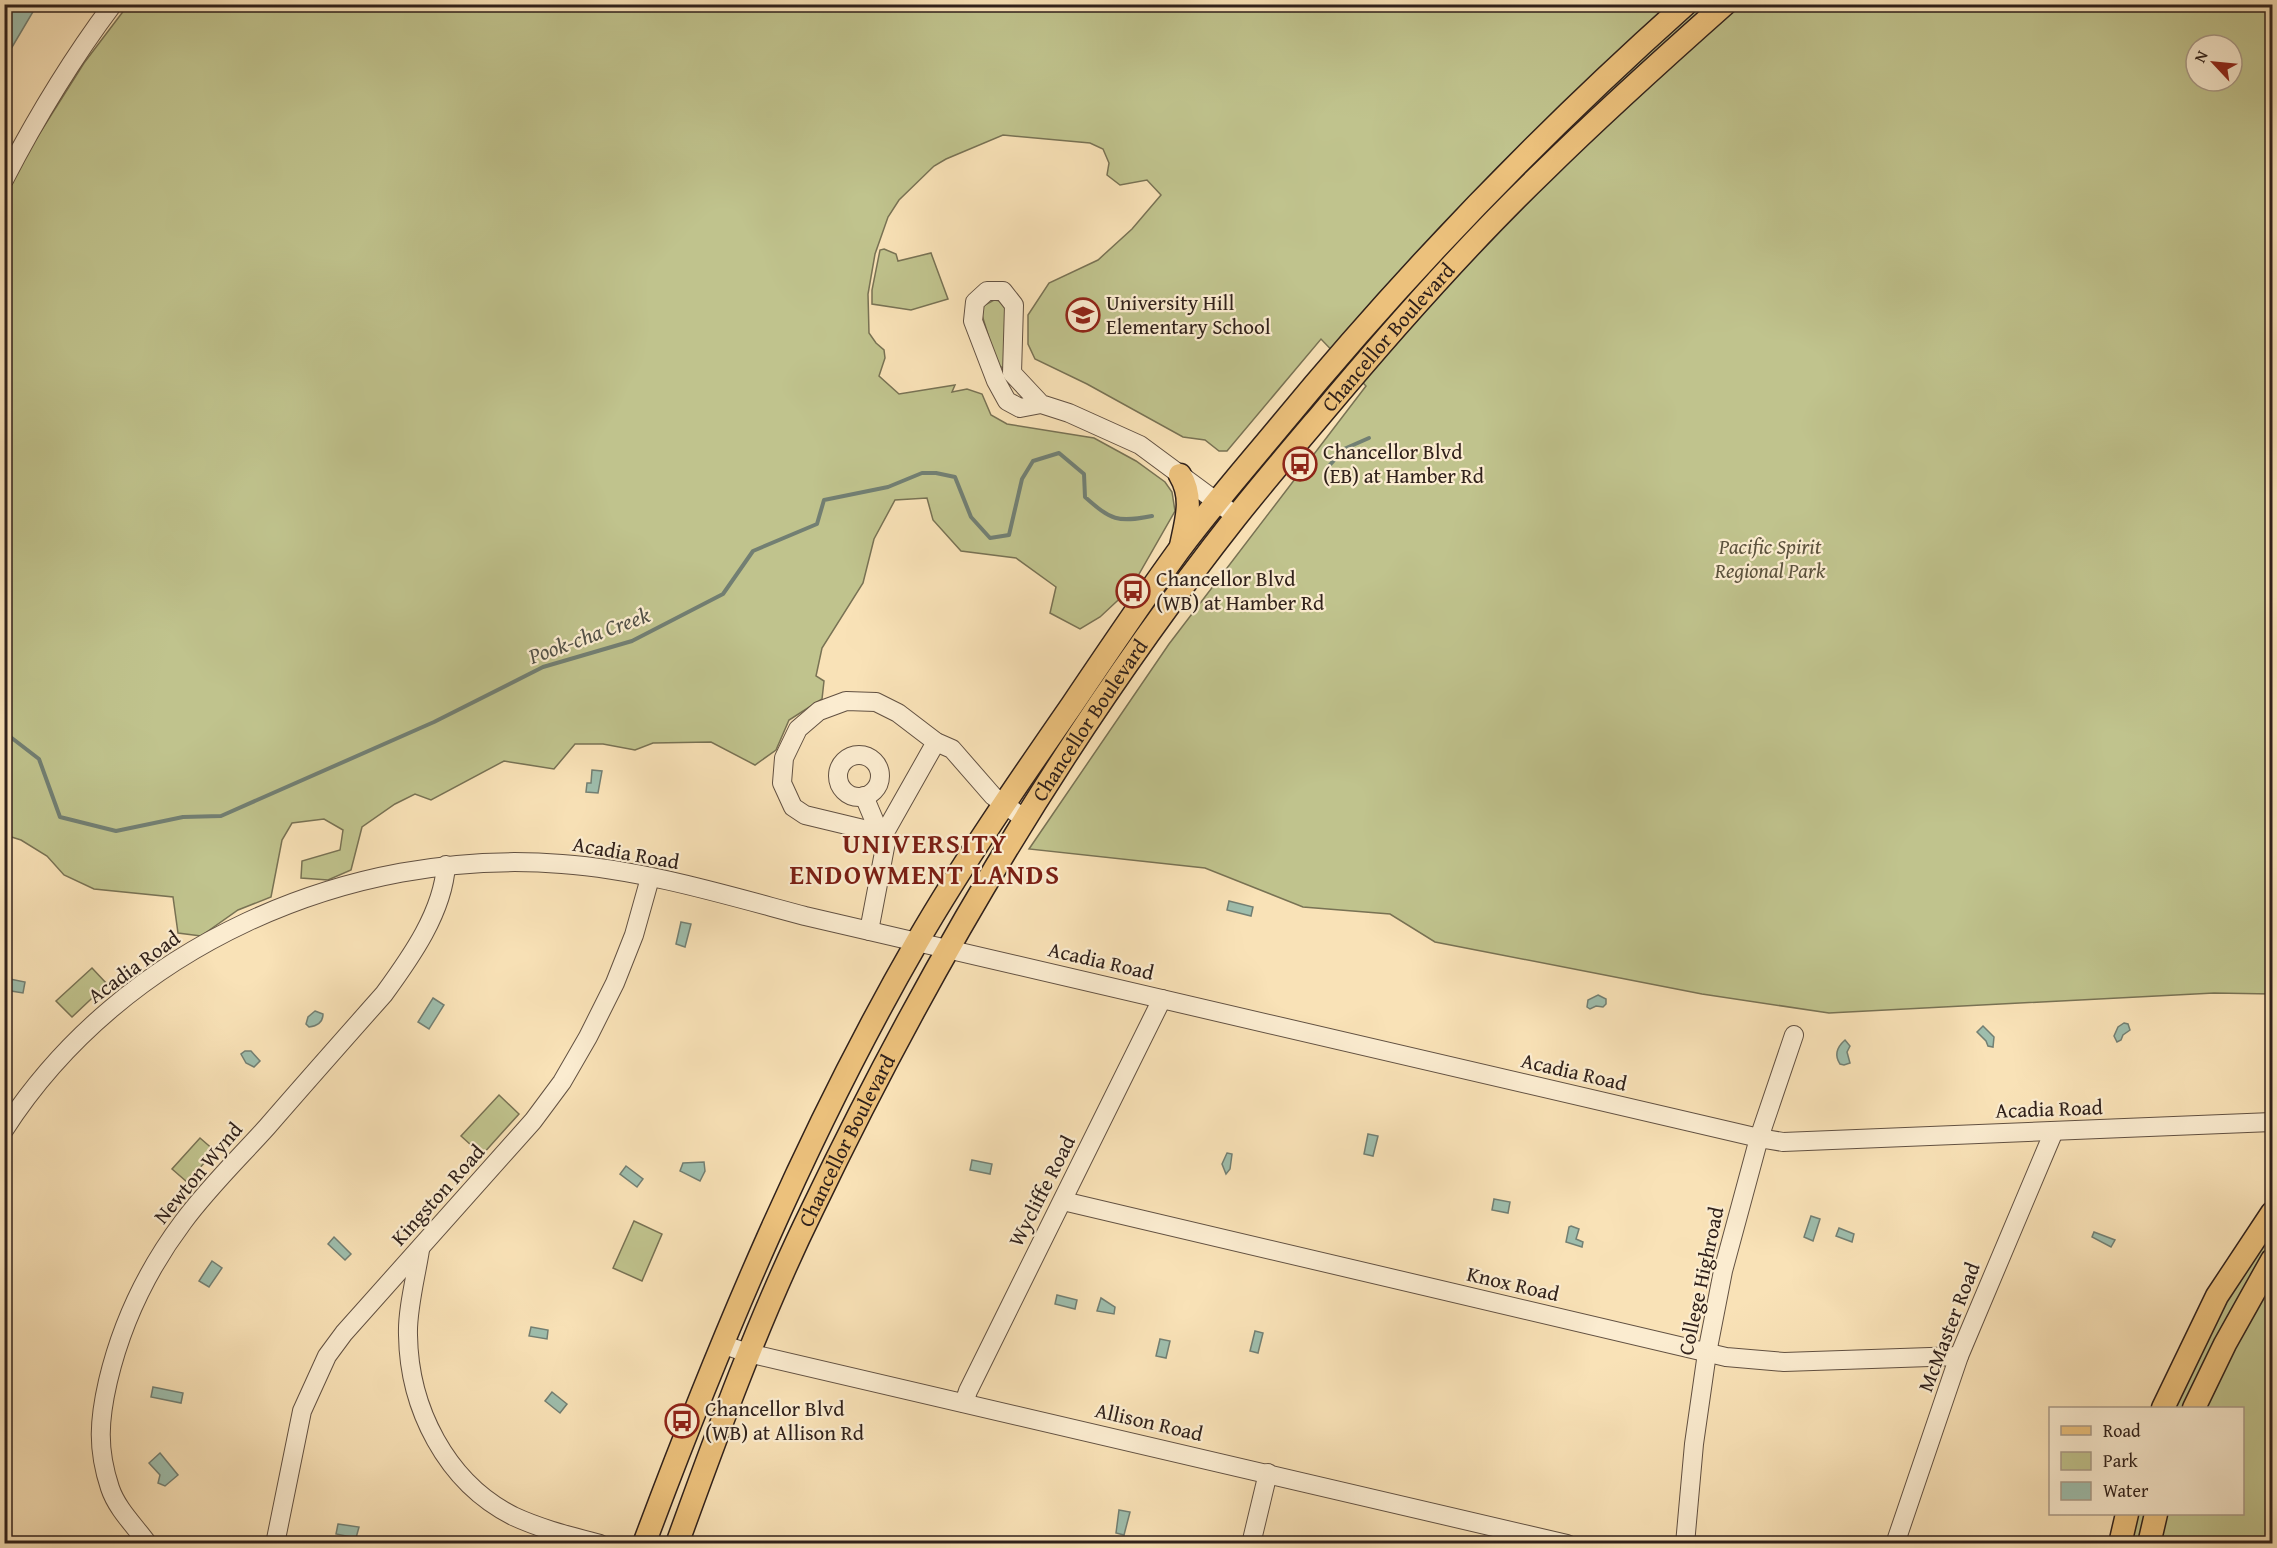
<svg xmlns="http://www.w3.org/2000/svg" width="2277" height="1548" font-family="'Gentium Book Plus',serif">
<style>
.green{fill:#c0c38d;stroke:#787254;stroke-width:1.5;fill-rule:evenodd}
.water{fill:#9ebead;stroke:#727f73;stroke-width:1.5}
.lines{fill:none;stroke-linecap:round;stroke-linejoin:round}
.stream{stroke:#727f73;stroke-width:4}
.minor-casing{stroke:#625142;stroke-width:20}
.major-casing{stroke:#30211b;stroke-width:25}
.minor{stroke:#fbecd0;stroke-width:18}
.major{stroke:#ecc17c;stroke-width:22}
.labels{text-anchor:middle;stroke-width:4.5;stroke-linejoin:round;paint-order:stroke}
.poi-label{font-size:21px;fill:#30211b;stroke:#fbecd0;text-anchor:start}
.street-label{font-size:21px;fill:#30211b;stroke:#fbecd0}
.park-label{font-size:21px;font-style:italic;fill:#5b523d;stroke:#fbecd0}
.water-label{font-size:22px;font-style:italic;fill:#515047;stroke:#fbecd0}
.district-label{font-size:27px;font-weight:bold;letter-spacing:1.5px;fill:#7a1f14;stroke:#fbecd0}
</style>
<rect width="100%" height="100%" fill="#f9e2b7"/>
<filter id="stains"><feTurbulence type="fractalNoise" baseFrequency=".00333" numOctaves="4"/><feColorMatrix values="0 0 0 0 .2 0 0 0 0 .09 0 0 0 0 .02 0 0 0 .5 -.17"/></filter>
<radialGradient id="worn" r=".72"><stop offset=".6" stop-color="#630" stop-opacity="0"/><stop offset="1" stop-color="#630" stop-opacity=".3"/></radialGradient>
<g class="green">
<path d="M 128,5 L 2272,5 L 2272,994 L 2214,993 L 1829,1013 L 1702,994 L 1435,942 L 1390,914 L 1303,907 L 1205,868 L 1029,849 L 1169,644 L 1366,386 L 1321,339 L 1227,451 L 1219,451 L 1205,440 L 1183,437 L 1087,384 L 1035,359 L 1028,344 L 1028,315 L 1049,283 L 1098,260 L 1132,229 L 1161,195 L 1147,180 L 1120,185 L 1107,175 L 1109,163 L 1103,149 L 1090,143 L 1003,135 L 946,159 L 934,166 L 899,200 L 888,217 L 875,254 L 868,294 L 869,333 L 876,343 L 884,350 L 885,358 L 879,376 L 899,394 L 955,385 L 952,392 L 967,389 L 982,394 L 991,415 L 1007,424 L 1094,438 L 1136,461 L 1165,482 L 1172,492 L 1175,511 L 1131,588 L 1100,617 L 1080,629 L 1050,613 L 1056,587 L 1016,558 L 961,551 L 933,520 L 927,498 L 895,500 L 874,539 L 863,583 L 822,648 L 816,676 L 824,681 L 822,699 L 789,720 L 776,750 L 755,765 L 711,742 L 653,743 L 635,750 L 603,744 L 575,744 L 554,769 L 504,761 L 431,800 L 415,794 L 395,804 L 362,827 L 351,870 L 328,880 L 301,878 L 302,861 L 340,850 L 343,830 L 324,819 L 292,823 L 282,840 L 271,897 L 238,910 L 201,936 L 178,933 L 173,897 L 94,889 L 64,875 L 47,856 L 21,840 L 5,835 L 5,188 L 84,63 ZM 2196,45 L 2232,45 L 2232,81 L 2196,81 Z"/>
<path d="M 884,249 L 896,254 L 898,261 L 931,253 L 948,299 L 911,310 L 872,304 L 872,290 L 880,250 Z"/>
<path d="M 994,300 L 1001,301 L 1006,310 L 1006,366 L 1003,368 L 997,364 L 982,315 L 983,306 Z"/>
<path d="M 92,968 L 107,984 L 72,1017 L 56,1001 Z"/>
<path d="M 499,1095 L 519,1114 L 482,1155 L 461,1136 Z"/>
<path d="M 200,1138 L 215,1151 L 187,1182 L 172,1169 Z"/>
<path d="M 2272,1220 L 2272,1253 L 2191,1408 L 2169,1408 L 2194,1354 Z"/>
<path d="M 634,1221 L 662,1234 L 642,1281 L 613,1268 Z"/>
<path d="M 2272,1272 L 2272,1543 L 2155,1544 L 2163,1514 L 2242,1514 L 2242,1408 L 2202,1408 Z"/>
<path d="M 2134,1514 L 2152,1514 L 2143,1543 L 2127,1544 Z"/>
</g>
<g class="water">
<path d="M 5,4 L 37,5 L 5,59 L 4,5 Z"/>
<path d="M 592,770 L 602,771 L 598,793 L 586,792 L 587,783 L 591,783 Z"/>
<path d="M 1229,901 L 1253,907 L 1251,916 L 1227,910 Z"/>
<path d="M 681,922 L 691,924 L 685,947 L 676,944 Z"/>
<path d="M 5,978 L 25,982 L 23,993 L 5,990 Z"/>
<path d="M 1598,995 L 1606,999 L 1606,1004 L 1603,1007 L 1596,1006 L 1590,1009 L 1587,1007 L 1588,1000 Z"/>
<path d="M 433,998 L 444,1005 L 429,1029 L 418,1022 Z"/>
<path d="M 315,1011 L 323,1014 C 323,1022 317,1026 309,1027 L 306,1024 L 308,1017 Z"/>
<path d="M 2124,1023 L 2128,1024 L 2130,1030 L 2123,1035 L 2121,1040 L 2117,1042 L 2114,1036 L 2118,1027 Z"/>
<path d="M 1983,1026 L 1994,1037 L 1993,1047 L 1988,1046 L 1986,1041 L 1977,1032 Z"/>
<path d="M 1845,1040 L 1850,1046 L 1847,1052 L 1850,1063 L 1844,1065 L 1840,1064 C 1834,1055 1837,1047 1845,1040 Z"/>
<path d="M 245,1051 L 251,1051 L 260,1061 L 254,1067 L 246,1063 L 241,1054 Z"/>
<path d="M 1368,1134 L 1378,1136 L 1373,1156 L 1364,1154 Z"/>
<path d="M 1227,1153 L 1232,1154 L 1230,1169 L 1226,1174 L 1222,1164 Z"/>
<path d="M 972,1160 L 992,1164 L 990,1174 L 970,1170 Z"/>
<path d="M 704,1162 L 705,1171 L 700,1181 L 680,1171 L 683,1163 Z"/>
<path d="M 626,1166 L 643,1179 L 637,1187 L 620,1174 Z"/>
<path d="M 1494,1199 L 1510,1202 L 1508,1213 L 1492,1210 Z"/>
<path d="M 1811,1216 L 1820,1219 L 1813,1241 L 1804,1237 Z"/>
<path d="M 1571,1226 L 1579,1229 L 1576,1239 L 1583,1242 L 1582,1247 L 1566,1242 L 1569,1227 Z"/>
<path d="M 1839,1228 L 1854,1234 L 1852,1242 L 1836,1236 Z"/>
<path d="M 2094,1232 L 2115,1240 L 2111,1247 L 2092,1237 Z"/>
<path d="M 334,1237 L 351,1254 L 345,1260 L 328,1244 Z"/>
<path d="M 212,1261 L 222,1268 L 209,1287 L 199,1281 Z"/>
<path d="M 1057,1295 L 1077,1300 L 1075,1309 L 1055,1304 Z"/>
<path d="M 1101,1298 L 1115,1307 L 1114,1314 L 1097,1311 Z"/>
<path d="M 531,1327 L 548,1330 L 547,1339 L 529,1336 Z"/>
<path d="M 1255,1331 L 1263,1333 L 1258,1353 L 1250,1351 Z"/>
<path d="M 1160,1339 L 1170,1341 L 1166,1358 L 1156,1356 Z"/>
<path d="M 153,1387 L 183,1393 L 181,1403 L 151,1397 Z"/>
<path d="M 552,1392 L 567,1404 L 560,1413 L 545,1401 Z"/>
<path d="M 160,1453 L 178,1475 L 165,1486 L 158,1483 L 160,1475 L 149,1463 Z"/>
<path d="M 1119,1510 L 1130,1512 L 1124,1535 L 1116,1533 Z"/>
<path d="M 338,1524 L 359,1527 L 356,1538 L 336,1534 Z"/>
</g>
<g class="lines">
<g class="stream">
<path d="M 1328,467 L 1344,449 L 1369,438"/>
<path d="M 4,732 L 39,759 L 60,817 L 116,831 L 183,817 L 221,816 L 434,722 L 543,667 L 632,641 L 723,594 L 753,551 L 817,524 L 824,500 L 888,487 L 922,473 L 936,473 L 955,477 L 971,517 L 990,538 L 1009,535 L 1022,479 L 1033,461 L 1059,453 L 1084,474 L 1085,497 C 1111,520 1117,523 1152,516"/>
</g>
<g class="minor-casing">
<g id="minor">
<path d="M 4,180 C 36,118 71,60 113,4"/>
<path d="M 1041,404 L 1020,408 L 1007,401 L 996,381 L 973,321 L 975,302 L 987,291 L 1003,291 L 1014,305 L 1012,373 L 1041,404 L 1069,413 L 1140,445 L 1236,516"/>
<circle cx="859" cy="776" r="21"/>
<path d="M 864,796 L 877,827 L 884,834 L 886,842 L 869,931"/>
<path d="M 884,834 L 805,815 L 793,807 L 782,783 L 784,758 L 798,729 L 819,711 L 846,701 L 876,702 L 898,713 L 936,742 L 952,749 L 993,796 L 1026,820"/>
<path d="M 884,834 L 936,742"/>
<path d="M 4,1130 C 122,947 348,847 562,864 C 644,870 726,895 805,916 L 1759,1138 L 1783,1142 L 2272,1122"/>
<path d="M 1063,1201 L 1726,1357 L 1784,1362 L 1959,1356"/>
<path d="M 420,1250 C 416,1276 407,1310 408,1335 C 409,1408 446,1482 513,1516 C 541,1529 570,1536 600,1544"/>
<path d="M 721,1344 L 748,1353 L 1567,1544"/>
<path d="M 964,1403 L 968,1391 L 1162,999"/>
<path d="M 148,1544 C 135,1526 117,1509 110,1488 C 97,1449 99,1420 108,1381 C 122,1322 147,1270 183,1222 C 208,1188 239,1158 267,1127 C 306,1082 345,1038 384,994 C 411,957 443,912 446,865"/>
<path d="M 275,1544 L 302,1411 L 327,1356 L 344,1333 L 533,1121 L 562,1082 L 588,1037 L 615,983 L 634,935 L 650,878"/>
<path d="M 1251,1544 L 1268,1473"/>
<path d="M 1685,1544 L 1694,1444 L 1707,1353 L 1723,1271 L 1759,1138 L 1794,1035"/>
<path d="M 1895,1544 L 1959,1356 L 2054,1131"/>
</g>
</g>
<g class="major-casing">
<g id="major">
<path d="M 1180,475 C 1194,498 1186,521 1181,546"/>
<path d="M 2163,1408 L 2217,1296 L 2272,1213"/>
<path d="M 2194,1408 L 2225,1344 L 2272,1260"/>
<path d="M 644,1544 C 721,1338 807,1133 917,942 C 964,861 1018,783 1072,705 C 1107,653 1142,601 1179,550 C 1211,507 1246,467 1280,426 C 1406,273 1538,136 1686,4"/>
<path id="s1" d="M 677,1544 C 718,1431 759,1318 812,1210 C 928,968 1069,729 1236,517 C 1263,483 1292,449 1320,416 C 1391,331 1464,248 1544,171 C 1602,114 1663,59 1725,4"/>
<path d="M 2120,1544 L 2127,1514"/>
<path d="M 2149,1544 L 2156,1514"/>
</g>
</g>
<use href="#minor" class="minor"/>
<use href="#major" class="major"/>
</g>
<defs>
<g id="school-ring" transform="scale(1.725)"><circle r="9.5" fill="#fbecd0" stroke="#8f2418" stroke-width="1.5"/><path d="M0-5L7-2L0 1L-7-2ZM-4 1L0 2.5L4 1V4Q0 6-4 4Z" fill="#8f2418"/></g>
<g id="bus-ring" transform="scale(1.725)"><circle r="9.5" fill="#fbecd0" stroke="#8f2418" stroke-width="1.5"/><path d="M-5-6H5V4H4V6H2V4H-2V6H-4V4H-5ZM-3.5-4V0h7V-4ZM-3.5 1.2v1.5H-2V1.2ZM2 1.2v1.5H3.5V1.2Z" fill="#8f2418"/></g>
</defs>
<g fill-rule="evenodd">
<use href="#school-ring" x="1083" y="315"/>
<use href="#bus-ring" x="1300" y="464"/>
<use href="#bus-ring" x="1133" y="591"/>
<use href="#bus-ring" x="682" y="1421"/>
</g>
<g class="labels">
<g class="poi-label">
<text x="1106" y="310">University Hill<tspan x="1106" dy="24">Elementary School</tspan></text>
<text x="1323" y="459">Chancellor Blvd<tspan x="1323" dy="24">(EB) at Hamber Rd</tspan></text>
<text x="1156" y="586">Chancellor Blvd<tspan x="1156" dy="24">(WB) at Hamber Rd</tspan></text>
<text x="705" y="1416">Chancellor Blvd<tspan x="705" dy="24">(WB) at Allison Rd</tspan></text>
</g>
<g class="street-label">
<text dy="7" stroke="none"><textPath href="#s1" startOffset="1410">Chancellor Boulevard</textPath></text>
<text dy="7" stroke="none"><textPath href="#s1" startOffset="924">Chancellor Boulevard</textPath></text>
<text transform="translate(626 853) rotate(10)" y="7">Acadia Road</text>
<text transform="translate(1101 961) rotate(13)" y="7">Acadia Road</text>
<text transform="translate(134 967) rotate(-36)" y="7">Acadia Road</text>
<text transform="translate(1574 1072) rotate(13)" y="7">Acadia Road</text>
<text transform="translate(2049 1109) rotate(-2)" y="7">Acadia Road</text>
<text dy="7" stroke="none"><textPath href="#s1" startOffset="438">Chancellor Boulevard</textPath></text>
<text transform="translate(198 1173) rotate(-50)" y="7">Newton Wynd</text>
<text transform="translate(1042 1191) rotate(-63)" y="7">Wycliffe Road</text>
<text transform="translate(438 1195) rotate(-48)" y="7">Kingston Road</text>
<text transform="translate(1701 1281) rotate(-78)" y="7">College Highroad</text>
<text transform="translate(1513 1284) rotate(13)" y="7">Knox Road</text>
<text transform="translate(1949 1327) rotate(-69)" y="7">McMaster Road</text>
<text transform="translate(1149 1422) rotate(13)" y="7">Allison Road</text>
</g>
<g class="park-label">
<text x="1770" y="554">Pacific Spirit<tspan x="1770" dy="24">Regional Park</tspan></text>
</g>
<g class="water-label">
<text transform="translate(589 635) rotate(-20)" y="8">Pook-cha Creek</text>
</g>
<g class="district-label">
<text x="925" y="853">UNIVERSITY<tspan x="925" dy="31">ENDOWMENT LANDS</tspan></text>
</g>
</g>
<rect width="2277" height="1548" fill="none" stroke="#f9e2b7" stroke-width="24"/>
<rect x="6" y="6" width="2265" height="1536" fill="none" stroke="#30211b" stroke-width="3"/>
<rect x="12" y="12" width="2253" height="1524" fill="none" stroke="#30211b" stroke-width="1.5"/>
<rect x="2049" y="1407" width="195" height="108" fill="#fbecd0" stroke="#aa9b88" stroke-width="1.5"/>
<rect x="2061" y="1426" width="30" height="9" fill="#ecc17c" stroke="#aa9b88" stroke-width="1.5"/>
<text x="2103" y="1437" font-size="18" fill="#30211b">Road</text>
<rect x="2061" y="1452" width="30" height="18" fill="#c0c38d" stroke="#aa9b88" stroke-width="1.5"/>
<text x="2103" y="1467" font-size="18" fill="#30211b">Park</text>
<rect x="2061" y="1482" width="30" height="18" fill="#9ebead" stroke="#aa9b88" stroke-width="1.5"/>
<text x="2103" y="1497" font-size="18" fill="#30211b">Water</text>
<g transform="translate(2214 63) rotate(296)"><circle r="28" fill="#fbecd0" stroke="#aa9b88" stroke-width="1.5"/>
<path d="M0-4.5L10 22L0 15L-10 22Z" fill="#8f2418"/>
<text y="-9" font-size="16" font-weight="bold" text-anchor="middle" fill="#30211b">N</text>
</g>
<rect width="100%" height="100%" filter="url(#stains)"/>
<rect width="100%" height="100%" fill="url(#worn)"/>
</svg>
